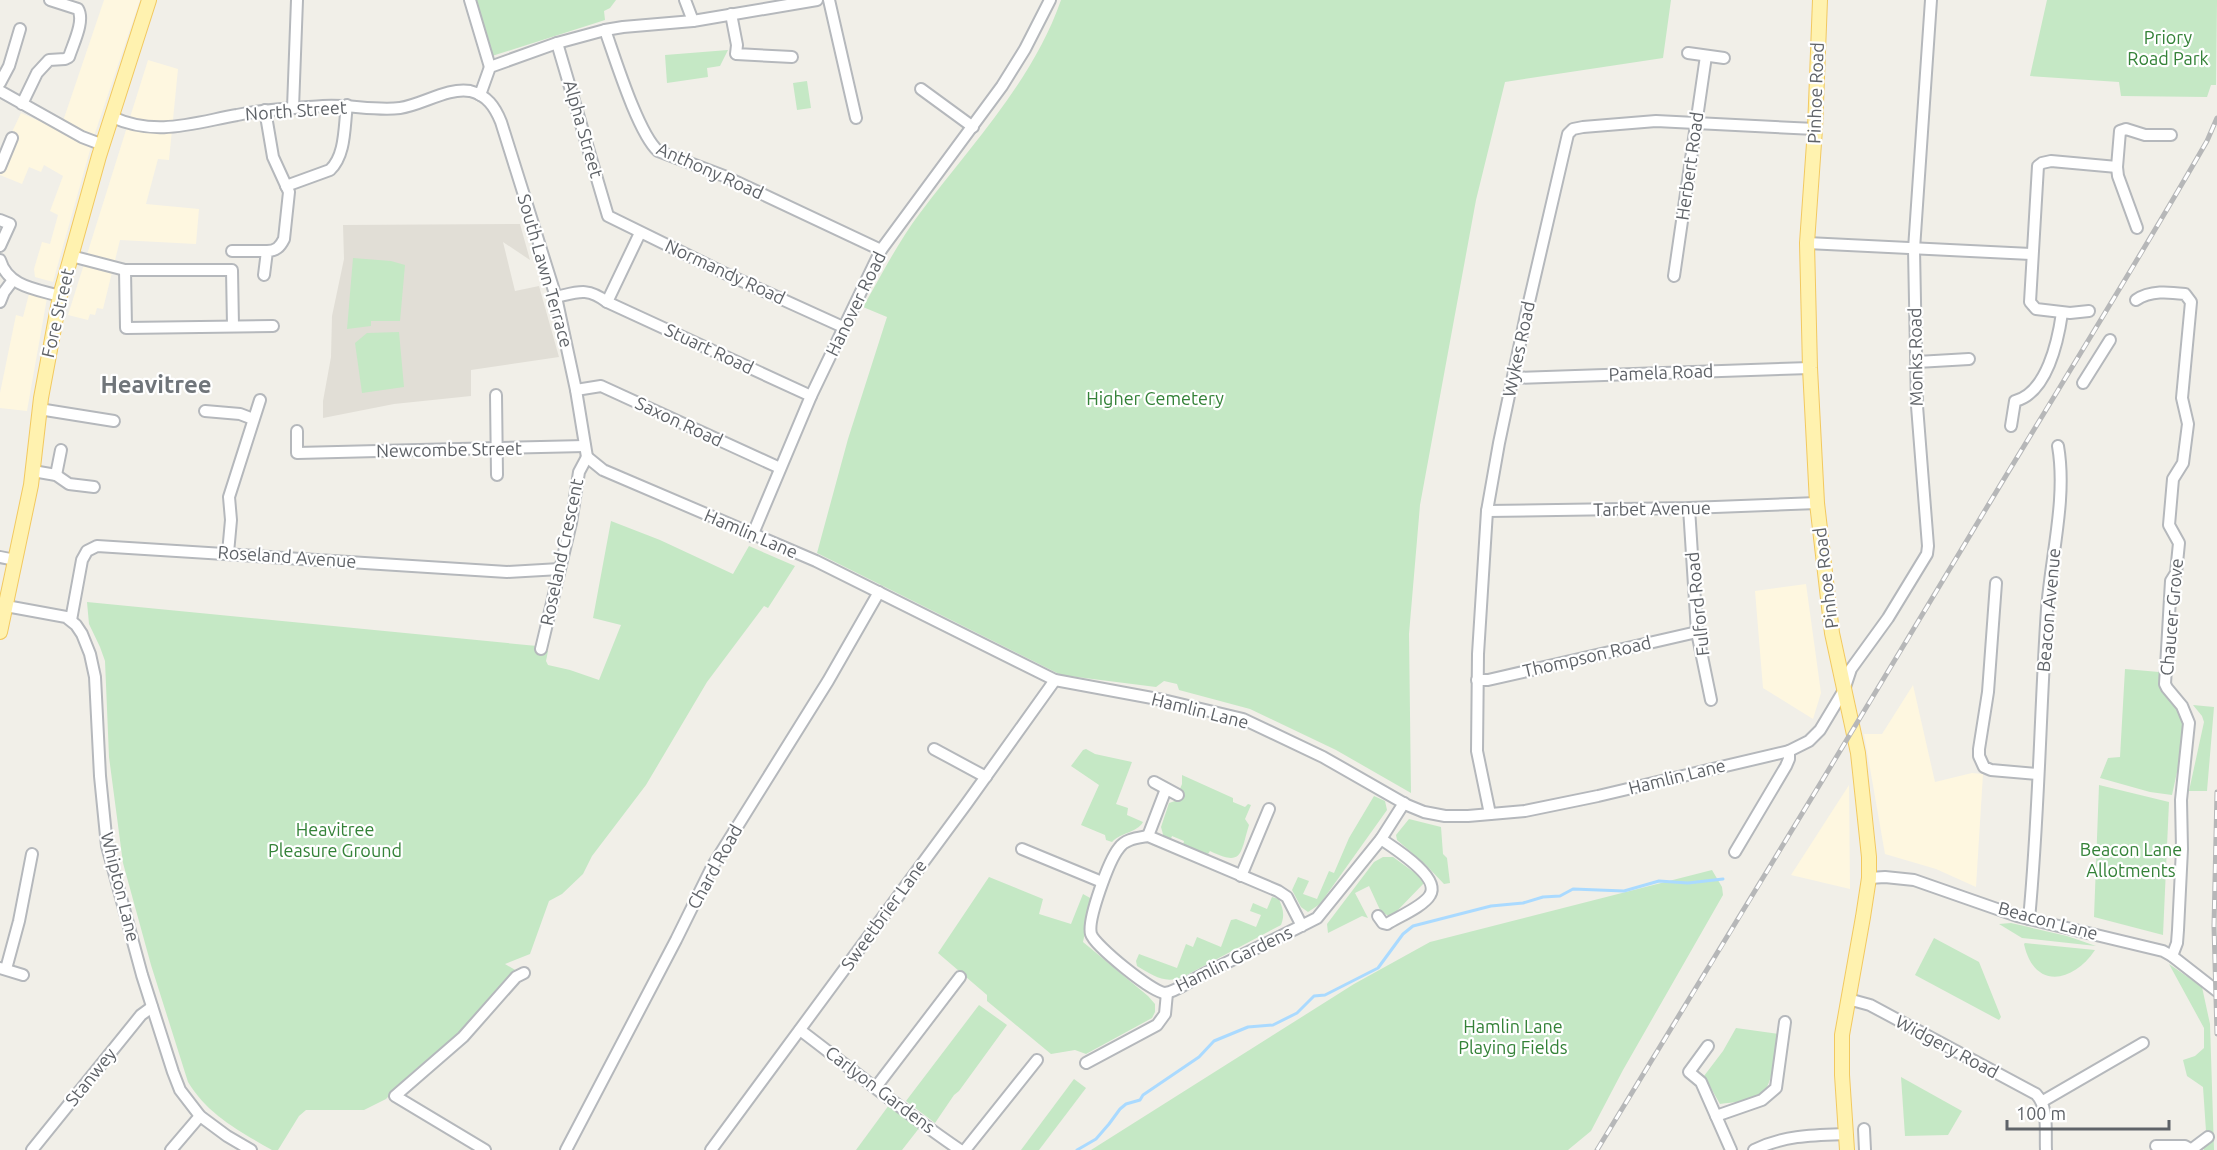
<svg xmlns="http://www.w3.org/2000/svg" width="2217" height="1150" font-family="Ubuntu,sans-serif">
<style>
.commercial{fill:#fef7e0}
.education{fill:#e1ded6}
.green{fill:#c5e8c5}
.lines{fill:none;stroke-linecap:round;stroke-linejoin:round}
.stream{stroke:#aadaff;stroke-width:3}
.minor-casing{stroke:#b5b8bc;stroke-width:14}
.major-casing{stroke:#f2c960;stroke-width:16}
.minor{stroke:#fff;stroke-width:10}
.major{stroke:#fff2af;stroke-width:14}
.rail-casing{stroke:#b6b7b8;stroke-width:5}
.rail{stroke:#fff;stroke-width:3;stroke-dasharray:9;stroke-linecap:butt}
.labels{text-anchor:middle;stroke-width:4.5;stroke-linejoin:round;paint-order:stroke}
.park-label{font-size:18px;fill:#348238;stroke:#fff}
.street-label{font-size:18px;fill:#5f6368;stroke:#fff}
.district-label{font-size:24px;font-weight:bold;fill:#70757a;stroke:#fff}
</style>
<rect width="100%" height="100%" fill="#f1efe8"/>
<g class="commercial">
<path d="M 104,0 L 140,0 L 94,136 L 53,282 L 35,277 L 34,269 L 42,242 L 50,244 L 58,215 L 50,211 L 63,176 L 44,165 L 41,172 L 29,167 L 22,184 L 0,175 L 0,172 L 16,135 L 12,132 L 21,113 L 60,130 Z"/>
<path d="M 148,60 L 178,69 L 169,160 L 158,159 L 146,204 L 199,209 L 196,244 L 120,240 L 103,309 L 97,308 L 95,315 L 90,314 L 88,320 L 68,315 Z"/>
<path d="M 29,294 L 47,298 L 27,411 L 0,408 L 0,393 L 16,315 L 23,317 Z"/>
<path d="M 1806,584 L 1821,693 L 1813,719 L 1763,688 L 1755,591 Z"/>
<path d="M 1913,685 L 1935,782 L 1972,773 L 1983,774 L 1976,887 L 1936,869 L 1885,854 L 1864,734 L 1882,734 Z"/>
<path d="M 1849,785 L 1850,889 L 1791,875 Z"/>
</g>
<path class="education" d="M 520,224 L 530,260 L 503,242 L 515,291 L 539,286 L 559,357 L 471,370 L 471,396 L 394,404 L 323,418 L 323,401 L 331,357 L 332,316 L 344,259 L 343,225 Z"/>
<g class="green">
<path d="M 476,0 L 616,0 L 610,8 L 604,11 L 605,20 L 492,56 Z"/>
<path d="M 1061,0 L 1671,0 L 1663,58 L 1505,82 L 1476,200 L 1420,505 L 1409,634 L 1411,793 L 1336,750 L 1250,709 L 1179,690 L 1177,684 L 1164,681 L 1156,687 L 1061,675 L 817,553 L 848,439 L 887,317 L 863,307 C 881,276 898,242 920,213 C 970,146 1033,81 1061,0 Z"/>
<path d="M 2047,0 L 2217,0 L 2216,85 L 2211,85 L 2207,97 L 2121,96 L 2119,82 L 2030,76 Z"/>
<path d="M 728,50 L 720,66 L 707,68 L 708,77 L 667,83 L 665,55 Z"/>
<path d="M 807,81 L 811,108 L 797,110 L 793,83 Z"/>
<path d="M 353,258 L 391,261 L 405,265 L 400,321 L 371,321 L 371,326 L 347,329 Z"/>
<path d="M 399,332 L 404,387 L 362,393 L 355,343 L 367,333 Z"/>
<path d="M 611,521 L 660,540 L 733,574 L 749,546 L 795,566 L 768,608 L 764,606 L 707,682 L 646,785 L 592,856 L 583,874 L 562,894 L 549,901 L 530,954 L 505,964 L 517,971 L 453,1038 L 410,1074 L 386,1099 L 364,1110 L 306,1110 L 299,1116 L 278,1150 L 272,1150 C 239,1131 208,1115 188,1082 L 151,965 L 123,863 L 109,757 L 105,661 L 100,647 L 89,624 L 87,602 L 537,646 L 537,649 L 548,651 L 546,661 L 548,665 L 570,670 L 599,680 L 621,625 L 593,618 Z"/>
<path d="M 2125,669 L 2159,672 L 2159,684 L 2163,693 L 2184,718 L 2186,731 L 2172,795 L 2150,792 L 2100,778 L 2108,758 L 2120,757 Z"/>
<path d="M 2193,705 L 2214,707 L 2207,791 L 2189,791 L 2204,722 L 2202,716 Z"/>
<path d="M 1086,749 L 1095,754 L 1132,762 L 1116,804 L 1128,808 L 1127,815 L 1143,822 C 1137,833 1121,832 1112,842 L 1106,840 L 1105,835 L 1081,825 L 1099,785 L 1071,766 L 1083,750 Z"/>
<path d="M 1182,775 L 1233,798 L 1233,802 L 1245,807 L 1248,804 L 1251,805 L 1245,819 L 1249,825 C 1240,854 1243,867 1210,851 L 1208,854 L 1183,845 L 1184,841 L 1172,836 L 1170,841 L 1164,838 L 1161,827 L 1169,803 L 1175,801 L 1182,784 Z"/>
<path d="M 2099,785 L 2169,802 L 2163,935 L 2094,917 Z"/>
<path d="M 1374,796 L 1385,801 L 1387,810 L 1320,904 L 1308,912 L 1301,907 L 1292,890 L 1298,877 L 1309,881 L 1303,894 L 1317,899 L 1329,871 L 1334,873 L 1349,838 Z"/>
<path d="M 1409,819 L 1441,827 L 1443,854 L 1447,858 L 1450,883 L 1444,884 L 1426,865 L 1397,840 L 1396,835 Z"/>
<path d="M 1383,857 L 1393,857 L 1426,881 L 1394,914 L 1389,916 L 1381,912 L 1369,886 L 1355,893 L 1368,918 L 1362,916 L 1328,933 L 1327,924 L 1374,862 Z"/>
<path d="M 1712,870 L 1722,887 L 1723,895 L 1623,1070 L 1591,1131 L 1568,1150 L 1091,1150 L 1354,984 L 1430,942 Z"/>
<path d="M 989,877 L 1043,899 L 1039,914 L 1071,924 L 1083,894 L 1092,899 L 1083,942 L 1148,996 L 1155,1004 L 1155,1012 L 1152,1018 L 1086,1054 L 1075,1050 L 1051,1054 L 987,1001 L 987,995 L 938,953 Z"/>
<path d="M 1272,897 L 1279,899 C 1283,909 1285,915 1281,925 L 1183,977 C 1164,984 1154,976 1137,966 L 1136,961 L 1139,954 L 1177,968 L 1186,944 L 1193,947 L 1197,937 L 1221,947 L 1231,920 L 1236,919 L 1256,927 L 1261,915 L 1250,911 L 1253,903 L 1267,909 Z"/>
<path d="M 2011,923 L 2067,936 L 2096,946 L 2022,938 L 1999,924 Z"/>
<path d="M 1934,938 L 1979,962 L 2001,1017 L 1999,1020 L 1915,975 Z"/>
<path d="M 2025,943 L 2095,950 C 2073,983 2034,990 2024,944 Z"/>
<path d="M 2169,964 L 2202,987 L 2210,1024 L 2214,1150 L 2204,1150 L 2203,1146 L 2209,1141 L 2206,1131 L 2203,1087 L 2187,1076 L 2183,1060 L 2195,1056 L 2204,1048 L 2204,1028 Z"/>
<path d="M 979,1005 L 1007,1025 L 959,1091 L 954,1095 L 935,1123 L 906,1101 Z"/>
<path d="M 1736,1028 L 1779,1034 C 1776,1048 1773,1085 1762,1094 C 1751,1102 1733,1102 1720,1104 L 1704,1076 L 1723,1051 Z"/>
<path d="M 1901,1077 L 1962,1111 L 1948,1135 L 1905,1136 Z"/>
<path d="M 1074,1079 L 1086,1088 L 1039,1150 L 1021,1150 Z"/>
<path d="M 889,1105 L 920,1127 L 902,1150 L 856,1150 Z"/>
</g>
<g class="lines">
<path class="stream" d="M 1077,1150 L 1096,1139 L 1109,1124 L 1120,1109 L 1126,1104 L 1140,1100 L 1143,1095 L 1199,1057 L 1214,1041 L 1248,1027 L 1273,1025 L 1297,1013 L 1314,996 L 1325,995 L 1378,968 L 1403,934 L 1413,926 L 1491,906 L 1523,903 L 1543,897 L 1560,896 L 1573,889 L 1624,891 L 1659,881 L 1688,883 L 1723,879"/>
<g class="minor-casing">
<g id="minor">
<path d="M 470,0 L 490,67"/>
<path d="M 685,0 L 693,21"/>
<path d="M 829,0 L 856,118"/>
<path d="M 731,14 L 737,45 L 736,54 L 792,57"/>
<path d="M 605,30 C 615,58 638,133 658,151 L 724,176 L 881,250"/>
<path d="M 557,43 L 608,216 L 722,272 L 843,327"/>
<path d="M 1688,53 L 1724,58"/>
<path d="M 0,83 L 9,66 L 20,29"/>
<path d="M 921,89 L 973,127"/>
<path d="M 0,91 L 82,137 L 103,145"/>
<path d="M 480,95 L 490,67 L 557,43 L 605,30 L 623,27 L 693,21 L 817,0"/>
<path d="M 22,104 L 37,73 L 49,60 L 65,59 L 69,57 C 73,44 85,21 78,9 L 50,0"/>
<path d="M 293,108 L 297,0"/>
<path d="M 112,117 C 156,137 193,123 237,115 C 265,109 294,108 323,106 C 348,104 374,111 400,108 C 422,105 448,87 470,91 C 487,95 495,107 501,122 L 556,297 L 576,390 L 587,457"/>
<path d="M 0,167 L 12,138"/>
<path d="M 286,186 L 330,170 C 346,155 344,126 347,105"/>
<path d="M 0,220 L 10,224 L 0,246"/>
<path d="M 2137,228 L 2118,176 L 2117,167 L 2120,131 L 2126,129 L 2145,135 L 2171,135"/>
<path d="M 1807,243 L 2031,254"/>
<path d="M 232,251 L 267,251"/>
<path d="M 71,256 L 125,270 L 232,270 L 233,326"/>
<path d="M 0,260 C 8,287 36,289 60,296"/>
<path d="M 125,270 L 126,328 L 273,326"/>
<path d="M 264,275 L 267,251 C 276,251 280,247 284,239 L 289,192 L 273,157 L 265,110"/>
<path d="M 1674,276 L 1706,56"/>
<path d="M 556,297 C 578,292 587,287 607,302 L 811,396"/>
<path d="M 2136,300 C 2150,290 2169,292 2185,294 L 2191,302 L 2182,398 L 2188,424 L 2183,463 L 2173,479 L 2169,525 L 2179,543 L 2176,573 L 2171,581 L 2165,684 L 2167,688 L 2182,706 L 2189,723 L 2181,800 L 2182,849 L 2178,930 L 2177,943 L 2172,956"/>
<path d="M 0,302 L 4,292 L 13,280"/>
<path d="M 607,302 L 640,233"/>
<path d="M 2089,311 L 2070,313 L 2036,309 L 2030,302 L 2038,166 L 2042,163 L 2051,161 L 2117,167"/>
<path d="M 1917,362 L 1969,359"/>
<path d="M 1513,378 L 1810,368"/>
<path d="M 2083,383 L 2110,340"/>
<path d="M 576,390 L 601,386 L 780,468"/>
<path d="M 496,395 L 497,475"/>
<path d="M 39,409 L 114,421"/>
<path d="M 205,411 L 240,414 L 253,419"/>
<path d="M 2011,426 L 2015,401 C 2047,393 2058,341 2062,313"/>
<path d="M 297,431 L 297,453 L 585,446"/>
<path d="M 587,457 L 603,470 L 816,561 L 1055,680 L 1163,700 L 1243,719 L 1323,757 L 1407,805 L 1424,812 L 1445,816 L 1468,816 L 1525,811 L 1598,796 L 1789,751 L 1809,741 L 1820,730 L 1844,690 L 1851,669 L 1888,618 L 1927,554 L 1928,546 L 1917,406 L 1914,249 L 1931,0"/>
<path d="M 33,471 L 56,475 L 69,484 L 94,487"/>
<path d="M 56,475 L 61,450"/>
<path d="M 1689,508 L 1697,632 L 1711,700"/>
<path d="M 1487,511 L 1689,508 L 1817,503"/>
<path d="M 752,536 L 811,396 L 881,250 L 1002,86 L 1025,49 L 1050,0"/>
<path d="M 228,553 L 231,520 L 229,497 L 260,400"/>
<path d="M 0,557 L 15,560"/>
<path d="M 1996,583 L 1988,692 L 1979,749 L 1979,756 L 1984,767 L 1991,770 L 2037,774"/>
<path d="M 6,606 L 66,617 L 76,625 L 82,634 L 90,654 L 95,677 L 100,776 L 107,846 L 142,975 L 173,1072 L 180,1090 L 200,1116 L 227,1136 L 251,1150"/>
<path d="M 71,620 L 82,560 L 87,551 L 97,546 L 507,572 L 560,569"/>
<path d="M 541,649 L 571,523 L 579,472 L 587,457"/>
<path d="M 1477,680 L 1488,680 L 1697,632"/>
<path d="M 934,749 L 986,777"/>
<path d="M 1154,782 L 1178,795"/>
<path d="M 1490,814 L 1477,751 L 1478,654 L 1487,511 L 1499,443 L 1526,315 L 1568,134 L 1573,129 L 1583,127 L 1656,121 L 1815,129"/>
<path d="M 1148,836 L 1166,789"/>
<path d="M 1022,849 L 1102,882"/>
<path d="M 1735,852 L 1786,766 L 1789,759 L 1789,751"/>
<path d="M 1241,876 L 1269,809"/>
<path d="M 1869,878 L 1885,877 L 1914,880 L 2017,916 L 2163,951 L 2172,956 L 2217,991"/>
<path d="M 1378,916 L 1383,923 L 1387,924 C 1398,917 1424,906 1430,895 C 1441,877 1394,848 1381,839"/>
<path d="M 2029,919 C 2039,816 2040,712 2047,609 C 2051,556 2067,498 2058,446"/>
<path d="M 1302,926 L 1287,897 L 1278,891 L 1148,836 C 1137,838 1125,839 1119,848 C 1109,860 1087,920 1091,934 C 1095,946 1153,993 1165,993 C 1176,992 1191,980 1202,975 C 1240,956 1278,938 1317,918 L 1381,839 L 1404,803"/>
<path d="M 0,968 L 23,975"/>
<path d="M 6,969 L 19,921 L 32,854"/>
<path d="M 1848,999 L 1870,1005 L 2036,1094 C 2049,1108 2045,1131 2046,1150"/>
<path d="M 800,1030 C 853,1070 905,1113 960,1150"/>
<path d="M 1708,1046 L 1689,1072 L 1701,1082 L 1731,1150"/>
<path d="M 1086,1063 L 1157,1025 L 1165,1014 L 1167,993"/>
<path d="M 876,1087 L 960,977"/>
<path d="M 2043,1101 L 2143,1043"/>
<path d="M 1716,1116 L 1762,1100 L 1776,1088 L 1785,1022"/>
<path d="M 1864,1129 L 1865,1150"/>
<path d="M 2156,1146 L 2185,1146 L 2192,1150"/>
<path d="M 2192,1149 L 2208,1137"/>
<path d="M 32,1150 L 141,1015 L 152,1007"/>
<path d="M 171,1150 L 200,1116"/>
<path d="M 485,1150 L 395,1096 L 463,1037 L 516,977 L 524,973"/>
<path d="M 566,1150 L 676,940 L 712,867 L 828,681 L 879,592"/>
<path d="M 711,1150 L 967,803 L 1055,680"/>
<path d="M 965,1150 L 1037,1060"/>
<path d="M 1754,1150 C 1785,1135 1813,1135 1846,1134"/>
</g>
</g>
<g class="major-casing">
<g id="major">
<path d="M 1820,0 L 1815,129 L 1807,243 L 1810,368 L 1817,503 L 1832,633 L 1858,753 L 1869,857 L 1869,878 L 1863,917 L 1842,1035 L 1842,1075 L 1847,1150"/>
<path d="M 0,632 L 31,485 L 41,398 L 60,296 L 99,156 L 149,0"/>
</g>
</g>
<use href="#minor" class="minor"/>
<use href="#major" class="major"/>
<g class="rail-casing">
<g id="rail">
<path d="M 2217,792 L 2214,926 L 2217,1034"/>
<path d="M 1597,1150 C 1722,946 1846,742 1969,537 C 2048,405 2130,275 2207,141 L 2217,118"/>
</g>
</g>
<use href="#rail" class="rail"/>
</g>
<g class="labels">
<g class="park-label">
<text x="2168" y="44">Priory<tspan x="2168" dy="21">Road Park</tspan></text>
<text x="1155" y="405">Higher Cemetery</text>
<text x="335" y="836">Heavitree<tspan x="335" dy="21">Pleasure Ground</tspan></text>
<text x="2131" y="856">Beacon Lane<tspan x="2131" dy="21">Allotments</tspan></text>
<text x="1513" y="1033">Hamlin Lane<tspan x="1513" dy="21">Playing Fields</tspan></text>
</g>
<g class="street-label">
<text transform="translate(1816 93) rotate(-88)" y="6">Pinhoe Road</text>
<text transform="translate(296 111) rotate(-4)" y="6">North Street</text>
<text transform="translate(583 129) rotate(74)" y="6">Alpha Street</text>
<text transform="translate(1690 166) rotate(-82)" y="6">Herbert Road</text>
<text transform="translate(710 171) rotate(24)" y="6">Anthony Road</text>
<text transform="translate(545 271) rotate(74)" y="6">South Lawn Terrace</text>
<text transform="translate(725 272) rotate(25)" y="6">Normandy Road</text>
<text transform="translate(856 304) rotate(-64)" y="6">Hanover Road</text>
<text transform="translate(58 313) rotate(-77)" y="6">Fore Street</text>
<text transform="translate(709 349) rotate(25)" y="6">Stuart Road</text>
<text transform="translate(1519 349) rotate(-78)" y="6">Wykes Road</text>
<text transform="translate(1916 357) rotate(-91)" y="6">Monks Road</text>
<text transform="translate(1661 373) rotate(-2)" y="6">Pamela Road</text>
<text transform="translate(679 422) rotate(25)" y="6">Saxon Road</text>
<text transform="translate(449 450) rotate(-1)" y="6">Newcombe Street</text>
<text transform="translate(1652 509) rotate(-1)" y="6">Tarbet Avenue</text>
<text transform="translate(751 534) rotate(23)" y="6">Hamlin Lane</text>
<text transform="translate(562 552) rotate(-78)" y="6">Roseland Crescent</text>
<text transform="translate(287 557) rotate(4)" y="6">Roseland Avenue</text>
<text transform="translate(1826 578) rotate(-97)" y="6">Pinhoe Road</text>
<text transform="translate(1698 604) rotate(-96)" y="6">Fulford Road</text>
<text transform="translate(2049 610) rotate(-85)" y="6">Beacon Avenue</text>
<text transform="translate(2172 617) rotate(-85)" y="6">Chaucer Grove</text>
<text transform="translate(1587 657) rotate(-13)" y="6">Thompson Road</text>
<text transform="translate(1200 711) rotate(14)" y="6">Hamlin Lane</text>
<text transform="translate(1677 777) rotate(-14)" y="6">Hamlin Lane</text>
<text transform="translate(715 867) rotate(-61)" y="6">Chard Road</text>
<text transform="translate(120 887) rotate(76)" y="6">Whipton Lane</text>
<text transform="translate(884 915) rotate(-54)" y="6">Sweetbrier Lane</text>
<text transform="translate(2048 921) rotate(15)" y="6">Beacon Lane</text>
<text transform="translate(1234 959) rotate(-26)" y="6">Hamlin Gardens</text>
<text transform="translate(1947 1047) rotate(28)" y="6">Widgery Road</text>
<text transform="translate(91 1077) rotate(-51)" y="6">Stanwey</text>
<text transform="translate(880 1090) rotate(37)" y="6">Carlyon Gardens</text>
</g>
<g class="district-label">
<text x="156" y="393">Heavitree</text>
</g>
</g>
<path d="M2007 1120v9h162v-9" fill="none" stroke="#5f6368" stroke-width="3"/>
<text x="2016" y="1120" font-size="18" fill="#5f6368" stroke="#ffffff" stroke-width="4.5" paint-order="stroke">100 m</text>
</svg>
